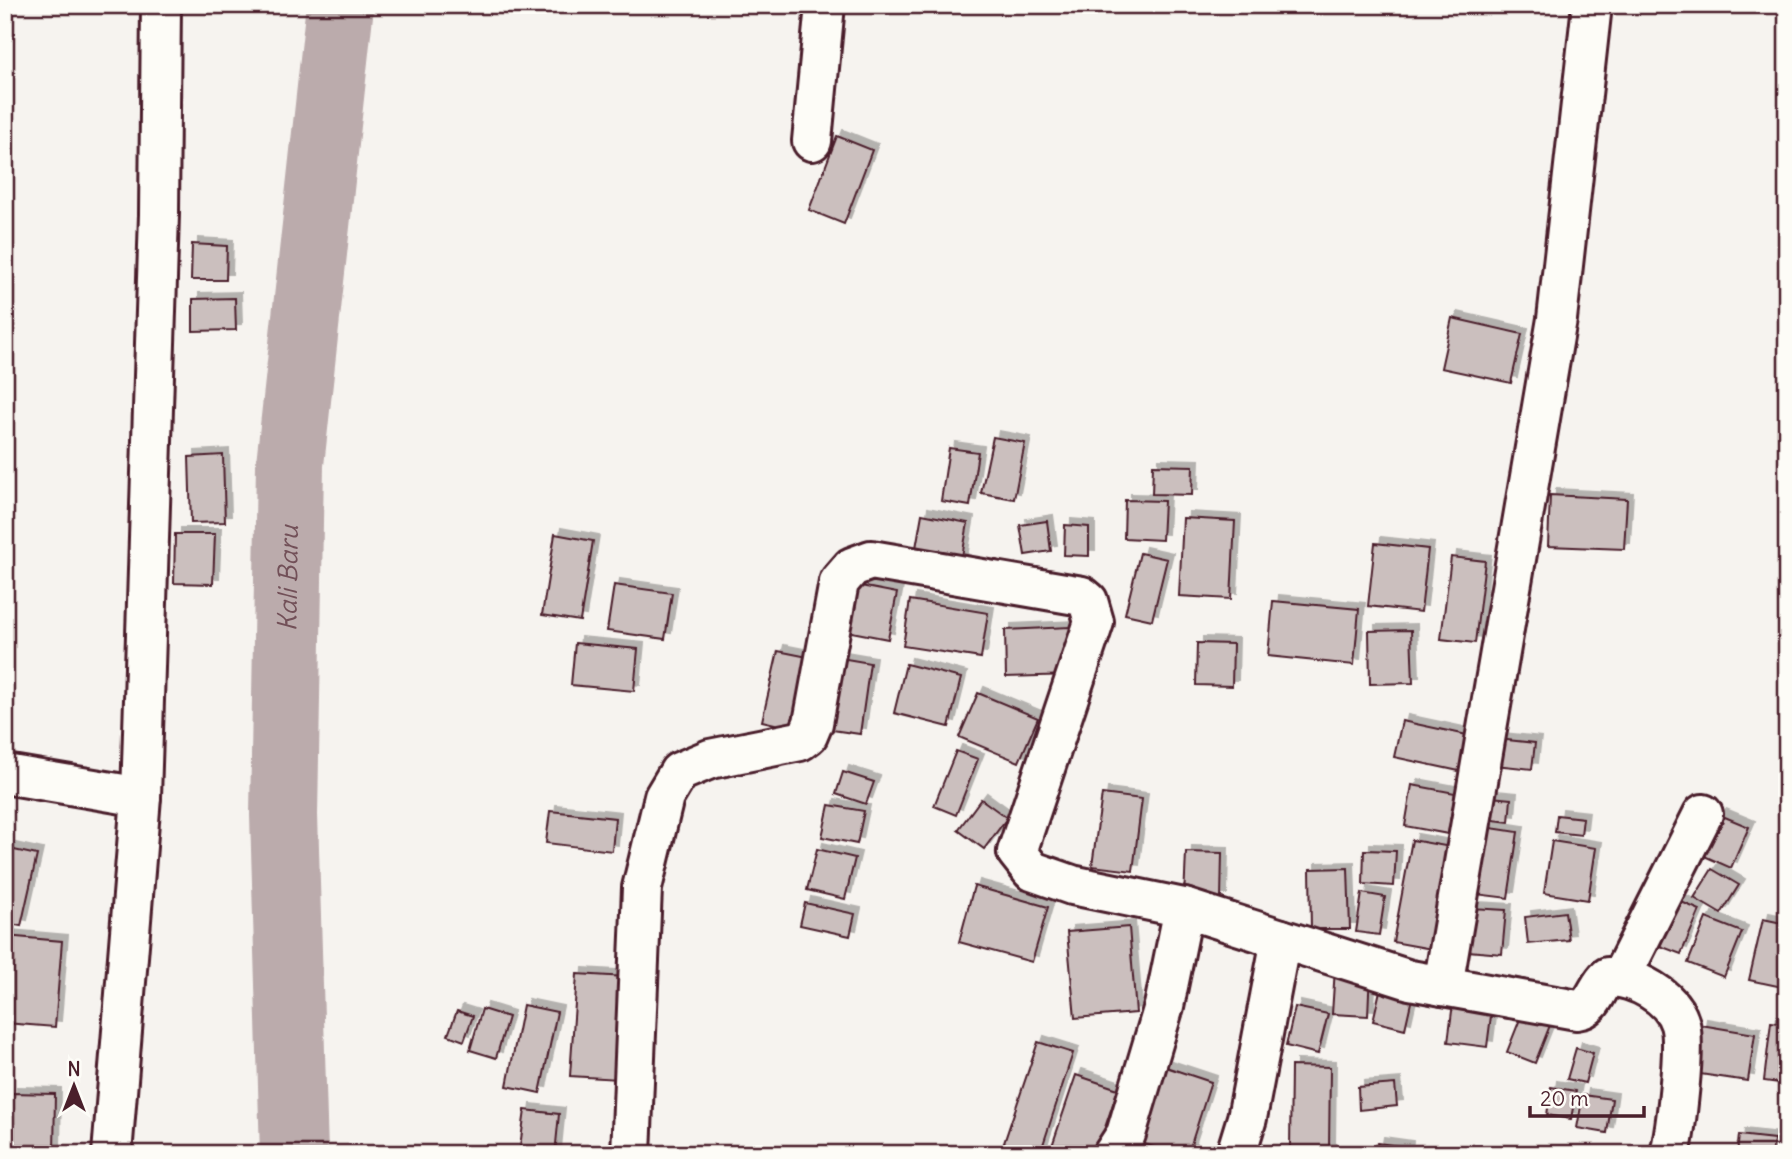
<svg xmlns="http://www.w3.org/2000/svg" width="1792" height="1159" font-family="Delius,sans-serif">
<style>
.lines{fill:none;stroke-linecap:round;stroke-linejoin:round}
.river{stroke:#bbabac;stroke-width:68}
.building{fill:#cbbfbe;stroke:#4a1f2b;stroke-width:2;filter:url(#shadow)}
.minor-casing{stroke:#4a1f2b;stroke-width:44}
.minor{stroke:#fdfcf7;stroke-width:38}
.labels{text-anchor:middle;stroke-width:7;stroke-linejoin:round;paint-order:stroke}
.water-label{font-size:26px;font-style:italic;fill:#725058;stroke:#fdfcf7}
</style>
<defs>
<filter id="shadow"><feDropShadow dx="6" dy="-6" stdDeviation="0" flood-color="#0004"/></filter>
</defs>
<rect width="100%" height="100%" fill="#f6f3ef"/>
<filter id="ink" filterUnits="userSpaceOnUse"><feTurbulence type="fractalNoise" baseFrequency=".0143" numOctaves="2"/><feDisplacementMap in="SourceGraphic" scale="14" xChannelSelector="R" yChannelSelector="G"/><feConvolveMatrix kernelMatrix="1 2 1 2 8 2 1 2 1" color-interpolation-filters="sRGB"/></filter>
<g filter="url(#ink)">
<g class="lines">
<path class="river" id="s1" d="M 294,1154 L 284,815 L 290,464 L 340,5"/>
</g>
<g class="building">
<path d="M 837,136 L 872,150 L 844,224 L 809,210 Z"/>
<path d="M 192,244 L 227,246 L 226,280 L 191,280 Z"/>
<path d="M 235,298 L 236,330 L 193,331 L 193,299 Z"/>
<path d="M 1452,318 L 1522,334 L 1511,383 L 1441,368 Z"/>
<path d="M 993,437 L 1025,443 L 1014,499 L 981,493 Z"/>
<path d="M 949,448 L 978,452 L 970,506 L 941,501 Z"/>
<path d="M 223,455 L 225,522 L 191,523 L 189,457 Z"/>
<path d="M 1153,465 L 1193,466 L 1192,495 L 1152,494 Z"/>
<path d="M 1550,495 L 1627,499 L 1624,549 L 1548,546 Z"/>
<path d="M 1125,500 L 1164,501 L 1162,540 L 1124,538 Z"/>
<path d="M 922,514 L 968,523 L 960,568 L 914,559 Z"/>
<path d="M 1183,518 L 1235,521 L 1231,599 L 1179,596 Z"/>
<path d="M 1047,521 L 1051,551 L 1025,555 L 1020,525 Z"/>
<path d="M 1065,525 L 1089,527 L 1089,556 L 1064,555 Z"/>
<path d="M 175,534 L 215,534 L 213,584 L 174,583 Z"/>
<path d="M 555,534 L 593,541 L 580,621 L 542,615 Z"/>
<path d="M 1375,543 L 1428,549 L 1421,612 L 1368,606 Z"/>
<path d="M 1140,553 L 1167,559 L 1152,620 L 1125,614 Z"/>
<path d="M 1451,557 L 1485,561 L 1475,643 L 1441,639 Z"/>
<path d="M 845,583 L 897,593 L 888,639 L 836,629 Z"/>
<path d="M 614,585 L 672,593 L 665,639 L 607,631 Z"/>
<path d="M 910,600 L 988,613 L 981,658 L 903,646 Z"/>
<path d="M 1273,601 L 1359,609 L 1354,665 L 1268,656 Z"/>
<path d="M 1070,627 L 1072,675 L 1006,677 L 1005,630 Z"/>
<path d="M 1411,630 L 1413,683 L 1370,684 L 1369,631 Z"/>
<path d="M 575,643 L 638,649 L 634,691 L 571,685 Z"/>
<path d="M 1197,643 L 1233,644 L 1232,686 L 1196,685 Z"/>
<path d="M 778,651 L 813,658 L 796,729 L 762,721 Z"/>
<path d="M 829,656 L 870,663 L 860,734 L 818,728 Z"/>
<path d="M 906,664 L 961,678 L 949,727 L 894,713 Z"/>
<path d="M 978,693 L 1038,718 L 1019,762 L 959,737 Z"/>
<path d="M 1402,721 L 1481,738 L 1473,774 L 1394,757 Z"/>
<path d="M 1498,739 L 1535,743 L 1532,769 L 1495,765 Z"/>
<path d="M 956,751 L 978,759 L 956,815 L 934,806 Z"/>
<path d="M 843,772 L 874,782 L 866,804 L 836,794 Z"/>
<path d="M 1412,785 L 1455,793 L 1448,834 L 1405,826 Z"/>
<path d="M 1102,794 L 1142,799 L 1133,871 L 1092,866 Z"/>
<path d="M 1480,796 L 1511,799 L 1509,822 L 1477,818 Z"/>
<path d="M 981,799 L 1007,818 L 984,849 L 958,830 Z"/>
<path d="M 829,805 L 864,811 L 857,844 L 822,837 Z"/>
<path d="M 550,811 L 615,818 L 612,851 L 546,843 Z"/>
<path d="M 1557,815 L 1583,818 L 1581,835 L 1555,832 Z"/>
<path d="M 1720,815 L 1749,827 L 1731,868 L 1702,855 Z"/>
<path d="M 1478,826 L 1518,832 L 1508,898 L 1467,893 Z"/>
<path d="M 1412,840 L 1462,849 L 1443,951 L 1393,942 Z"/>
<path d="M 1552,841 L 1596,848 L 1588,900 L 1544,893 Z"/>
<path d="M 5,848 L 37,855 L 21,926 L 5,923 Z"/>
<path d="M 817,849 L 855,858 L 845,899 L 807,890 Z"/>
<path d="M 1364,850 L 1396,851 L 1394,886 L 1363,884 Z"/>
<path d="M 1186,852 L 1222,853 L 1221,900 L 1184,899 Z"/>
<path d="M 1348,868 L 1350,929 L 1311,929 L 1310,869 Z"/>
<path d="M 1712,869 L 1739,885 L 1721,914 L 1694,898 Z"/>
<path d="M 974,886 L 1048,907 L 1032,962 L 959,942 Z"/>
<path d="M 1362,893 L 1385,897 L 1379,935 L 1356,932 Z"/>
<path d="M 1679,901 L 1700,910 L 1681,954 L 1660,946 Z"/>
<path d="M 805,903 L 855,914 L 850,936 L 800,925 Z"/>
<path d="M 1471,908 L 1506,910 L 1502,954 L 1468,951 Z"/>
<path d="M 1565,912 L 1569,940 L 1528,944 L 1525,917 Z"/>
<path d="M 1706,918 L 1742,932 L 1724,977 L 1688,963 Z"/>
<path d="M 1763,919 L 1787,924 L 1787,988 L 1749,980 Z"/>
<path d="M 1129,927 L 1136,1013 L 1075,1018 L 1067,932 Z"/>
<path d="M 5,936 L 62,941 L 55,1027 L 5,1023 Z"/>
<path d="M 1335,968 L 1370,970 L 1368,1016 L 1332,1014 Z"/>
<path d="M 577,974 L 626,977 L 619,1079 L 570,1076 Z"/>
<path d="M 1382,982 L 1414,989 L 1405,1029 L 1373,1021 Z"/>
<path d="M 1453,1003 L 1492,1008 L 1487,1047 L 1448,1042 Z"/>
<path d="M 1526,1004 L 1554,1015 L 1535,1063 L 1507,1052 Z"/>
<path d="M 523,1005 L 557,1012 L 540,1093 L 507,1086 Z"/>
<path d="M 1295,1007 L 1328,1014 L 1318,1054 L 1286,1046 Z"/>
<path d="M 482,1009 L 508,1017 L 496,1058 L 470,1050 Z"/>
<path d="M 457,1011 L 473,1016 L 464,1041 L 448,1035 Z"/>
<path d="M 1771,1022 L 1787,1024 L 1787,1084 L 1764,1081 Z"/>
<path d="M 1701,1025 L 1755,1034 L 1748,1081 L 1693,1073 Z"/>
<path d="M 1038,1042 L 1073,1053 L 1040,1154 L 1026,1154 L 1003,1146 Z"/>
<path d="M 1576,1048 L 1593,1053 L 1585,1083 L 1567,1079 Z"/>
<path d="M 1291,1066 L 1330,1067 L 1329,1150 L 1290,1150 Z"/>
<path d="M 1166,1067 L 1211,1082 L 1188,1154 L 1176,1154 L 1141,1143 Z"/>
<path d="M 1076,1075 L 1118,1089 L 1096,1154 L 1065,1154 L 1051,1149 Z"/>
<path d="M 1395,1084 L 1397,1106 L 1359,1110 L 1358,1087 Z"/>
<path d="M 1551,1087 L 1576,1091 L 1571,1119 L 1547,1115 Z"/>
<path d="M 11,1093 L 55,1094 L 54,1154 L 10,1154 Z"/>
<path d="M 1583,1095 L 1612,1099 L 1607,1133 L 1577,1128 Z"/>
<path d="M 525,1110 L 559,1114 L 555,1154 L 519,1154 Z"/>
<path d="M 1739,1135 L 1774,1139 L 1772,1154 L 1737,1154 Z"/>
<path d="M 1378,1143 L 1407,1147 L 1406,1154 L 1376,1154 Z"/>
</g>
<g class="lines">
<g class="minor-casing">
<g id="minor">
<path d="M 812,141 L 825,5"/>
<path d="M 5,774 L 141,797"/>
<path d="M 1621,977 L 1703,814"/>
<path d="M 1443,986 L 1577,1010 C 1595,1008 1596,987 1608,977 C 1635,977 1672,996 1680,1024 C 1686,1046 1676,1129 1670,1154"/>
<path d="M 112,1154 L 141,797 L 159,214 L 161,5"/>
<path d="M 631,1154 L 642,888 L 664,797 L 679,772 L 710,759 L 800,741 L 808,735 L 813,723 L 839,582 L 852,567 L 871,560 L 1082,596 L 1088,601 L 1094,622 L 1017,852 L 1032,871 L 1072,885 L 1184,908 L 1410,980 L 1443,986 L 1557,319 L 1592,5"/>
<path d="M 1113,1154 L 1126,1134 L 1164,1006 L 1184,908"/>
<path d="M 1236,1154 L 1247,1118 L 1281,939"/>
</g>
</g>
<use href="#minor" class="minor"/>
</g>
</g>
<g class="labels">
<g class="water-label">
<text dy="9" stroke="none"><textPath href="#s1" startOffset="576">Kali Baru</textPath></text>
</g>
</g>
<rect width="1792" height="1159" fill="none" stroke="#fdfcf7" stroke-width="28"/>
<rect x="14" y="14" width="1764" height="1131" fill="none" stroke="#4a1f2b" stroke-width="2.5" filter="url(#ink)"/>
<g transform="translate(74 1086)" stroke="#fdfcf7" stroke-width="5" paint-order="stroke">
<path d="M0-5L12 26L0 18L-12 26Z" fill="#4a1f2b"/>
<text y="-10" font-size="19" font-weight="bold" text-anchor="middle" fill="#4a1f2b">N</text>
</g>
<path d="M1530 1106v10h114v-10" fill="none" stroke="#4a1f2b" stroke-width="3.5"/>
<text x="1540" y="1106" font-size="21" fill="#4a1f2b" stroke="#fdfcf7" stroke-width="5" paint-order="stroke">20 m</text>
</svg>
